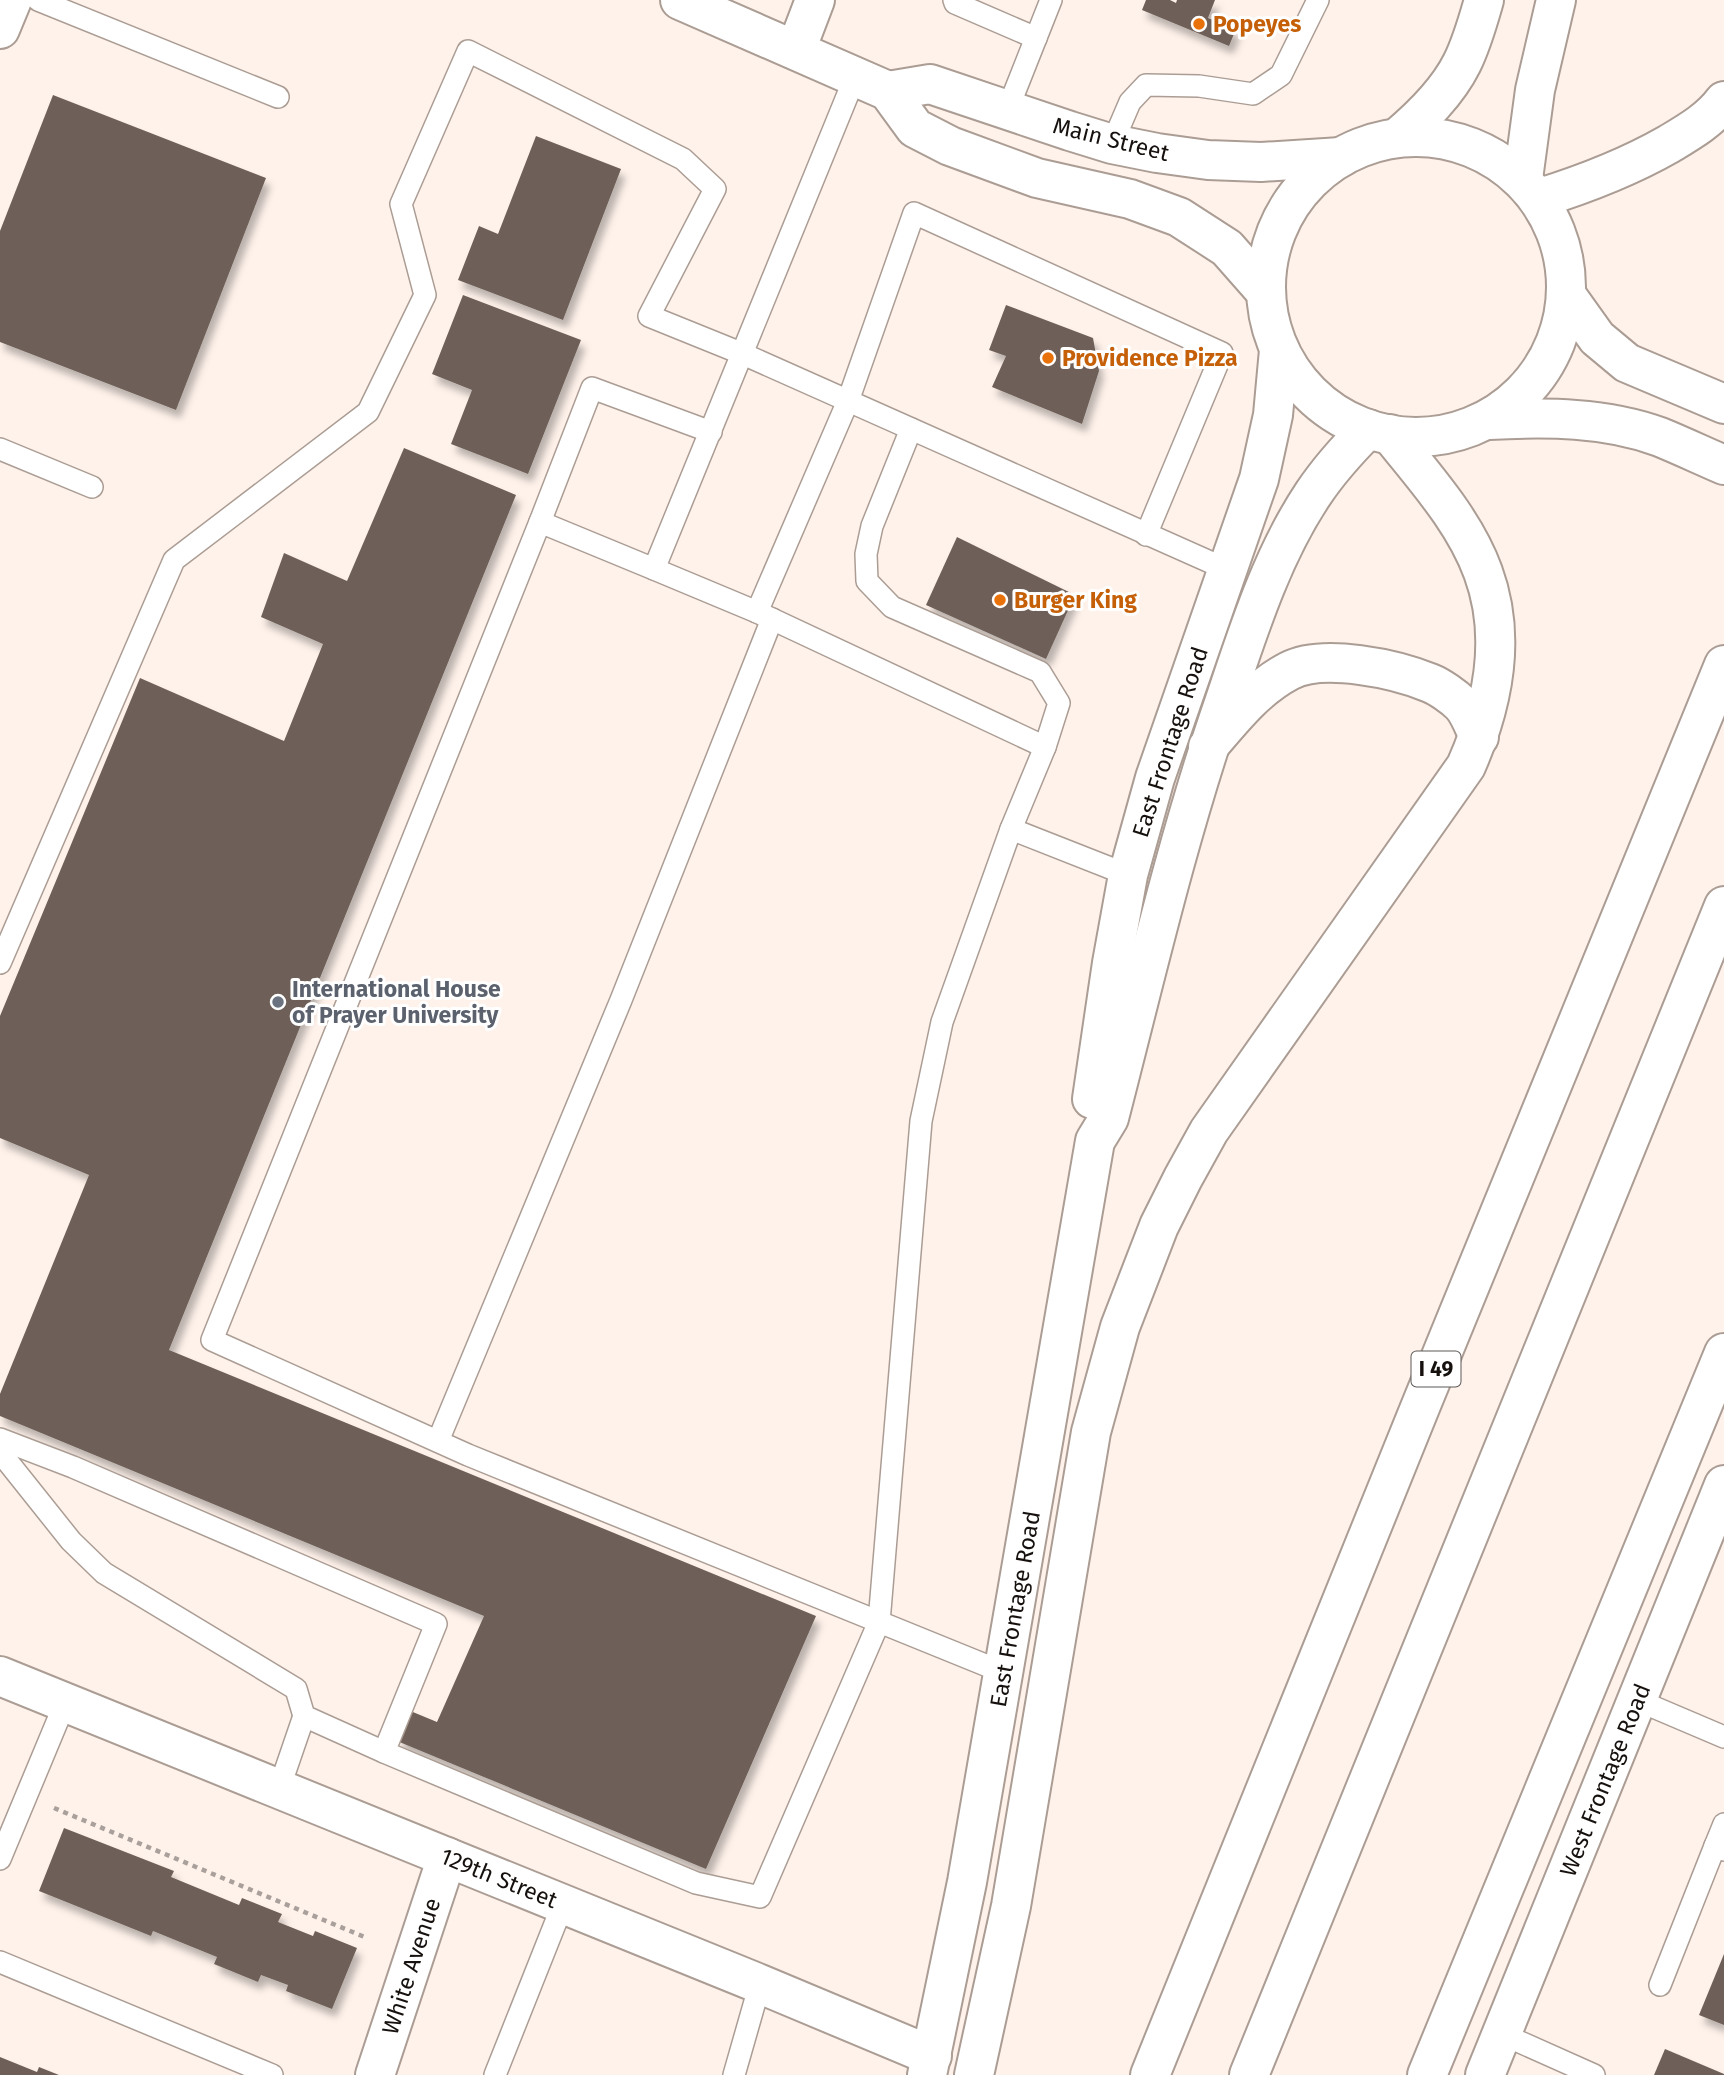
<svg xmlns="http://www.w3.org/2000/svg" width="1724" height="2075" font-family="'Fira Sans',sans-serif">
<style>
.building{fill:#6e6159;filter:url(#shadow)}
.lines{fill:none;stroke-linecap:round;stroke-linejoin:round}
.service-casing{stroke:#ab9d94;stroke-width:24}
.minor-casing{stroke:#ab9d94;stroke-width:42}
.tertiary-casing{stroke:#ab9d94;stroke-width:42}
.secondary-casing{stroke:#ab9d94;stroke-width:42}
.motorway-casing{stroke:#ab9d94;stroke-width:42}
.path{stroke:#aaa09b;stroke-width:4.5;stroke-dasharray:5 5;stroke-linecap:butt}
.service{stroke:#fff;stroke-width:21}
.minor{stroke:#fff;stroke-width:38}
.tertiary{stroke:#fff;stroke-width:38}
.secondary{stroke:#fff;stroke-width:38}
.motorway{stroke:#fff;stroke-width:38}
.food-dot{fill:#e8710a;stroke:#fff;stroke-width:2.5}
.worship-dot{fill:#6b7280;stroke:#fff;stroke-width:2.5}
.labels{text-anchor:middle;stroke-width:6;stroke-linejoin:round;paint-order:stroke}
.shield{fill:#fff;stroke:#5c5856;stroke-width:2}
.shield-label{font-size:21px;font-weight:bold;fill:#16110e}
.food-label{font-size:23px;font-weight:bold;fill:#c56008;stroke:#fff;text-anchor:start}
.street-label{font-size:23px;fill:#16110e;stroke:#fff}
.worship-label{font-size:23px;font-weight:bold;fill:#5b616d;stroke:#fff;text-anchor:start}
</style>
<defs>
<filter id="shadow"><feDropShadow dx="4.5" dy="8" stdDeviation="3.5" flood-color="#0004"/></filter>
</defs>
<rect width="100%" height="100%" fill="#fff2eb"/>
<g class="building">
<path d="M 1146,0 L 1170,0 L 1176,3 L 1177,0 L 1215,0 L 1208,18 L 1236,29 L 1229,46 L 1142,10 Z"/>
<path d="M 53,95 L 266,178 L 176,410 L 0,342 L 0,231 Z"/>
<path d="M 536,136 L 621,169 L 563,320 L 458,280 L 479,226 L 498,234 Z"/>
<path d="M 463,295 L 581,340 L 528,474 L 451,444 L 472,390 L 432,374 Z"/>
<path d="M 1006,305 L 1093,338 L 1099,371 L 1082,424 L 992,387 L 1006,356 L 989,350 Z"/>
<path d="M 404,448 L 516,495 L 169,1350 L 816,1616 L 706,1869 L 397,1741 L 408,1710 L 437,1722 L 484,1616 L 0,1416 L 0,1394 L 89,1175 L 0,1138 L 0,1016 L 140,678 L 284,741 L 323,644 L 261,617 L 284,553 L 347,581 Z"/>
<path d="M 957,537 L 1075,595 L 1046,659 L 926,605 Z"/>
<path d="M 64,1828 L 174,1871 L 171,1877 L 239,1905 L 242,1898 L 282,1914 L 278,1922 L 313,1936 L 315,1931 L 357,1948 L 332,2009 L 286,1991 L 288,1985 L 261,1975 L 258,1982 L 214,1964 L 217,1957 L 153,1931 L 151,1936 L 39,1891 Z"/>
<path d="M 1724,1954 L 1724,2025 L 1699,2015 Z"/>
<path d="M 1665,2049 L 1724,2074 L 1724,2075 L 1654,2075 Z"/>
<path d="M 0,2057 L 37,2072 L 39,2067 L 59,2075 L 0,2075 Z"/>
</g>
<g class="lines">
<g class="service-casing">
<g id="service">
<path d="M 38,0 L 278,97"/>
<path d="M 954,0 L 955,3 L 1036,38"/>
<path d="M 855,77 L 654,569 L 540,522 L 212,1340 L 468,1455 L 1005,1673"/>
<path d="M 1007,111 L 1051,0"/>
<path d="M 1112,144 L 1130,102 L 1146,85 L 1199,86 L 1253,94 L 1281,75 L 1318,0"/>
<path d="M 911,429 L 872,526 L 866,554 L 867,581 L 892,607 L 1040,672 L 1059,703 L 1045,747"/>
<path d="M 0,449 L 92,487"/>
<path d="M 540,522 L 592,388 L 711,432"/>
<path d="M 654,569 L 757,612 L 1045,747 L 1011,829 L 1128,875"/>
<path d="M 757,612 L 848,401 L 914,213 L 1222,353 L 1146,535"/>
<path d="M 0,963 L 174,560 L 368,412 L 425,295 L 401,204 L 468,51 L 683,159 L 715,189 L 649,316 L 743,354 L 1228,570"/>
<path d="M 0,1439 L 73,1467 L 436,1624 L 384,1752 L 696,1883 L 760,1897 L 879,1622 L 921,1121 L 942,1022 L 1011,829"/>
<path d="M 438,1441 L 621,1000 L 772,619"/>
<path d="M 0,1452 L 71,1541 L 104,1573 L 296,1689 L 304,1716 L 384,1752"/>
<path d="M 1637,1700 L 1724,1737"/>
<path d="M 279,1789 L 304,1716"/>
<path d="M 1724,1824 L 1715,1846 L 1724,1850"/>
<path d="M 0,1859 L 65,1703"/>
<path d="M 0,1962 L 272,2075"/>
<path d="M 1660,1985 L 1715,1846"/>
<path d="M 1502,2034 L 1594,2075"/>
<path d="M 495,2075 L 563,1904"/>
<path d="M 734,2075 L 760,1984"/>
</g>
</g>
<g class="minor-casing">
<g id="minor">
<path d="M 0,29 L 12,0"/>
<path d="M 796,50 L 815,0"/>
<path d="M 0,1676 L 760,1984 L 932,2056"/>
<path d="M 375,2075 L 447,1857"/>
</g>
</g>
<g class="tertiary-casing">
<g id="tertiary">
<path d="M 1397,138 C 1422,117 1447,93 1462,63 C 1472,43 1478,21 1484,0"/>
<path d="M 1523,179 L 1535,90 L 1556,0"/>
<path d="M 1092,1099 L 1112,963 L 1128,875 L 1155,778 L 1259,479 L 1273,415 L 1279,350"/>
<path d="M 927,2075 L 967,1882 L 1095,1141 L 1109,1118 C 1145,979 1177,839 1224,703 C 1248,632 1271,557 1313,494 C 1329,470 1348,449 1368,429"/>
<path d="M 1485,2075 L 1724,1485"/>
</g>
</g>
<g class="secondary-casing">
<g id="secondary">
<path d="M 680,0 L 888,91 L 915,128 L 950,146 L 1037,178 L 1130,199 L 1179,217 L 1227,248 L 1264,290"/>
<path d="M 888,91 L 930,84 L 1070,131 L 1112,144 L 1157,153 L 1208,160 L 1261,162 L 1341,157"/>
<circle cx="1416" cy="287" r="150"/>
<path d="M 1567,296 L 1597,338 L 1627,363 L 1724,404"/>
<path d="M 1489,420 C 1546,417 1606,417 1660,437 C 1682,446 1703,456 1724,465"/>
</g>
</g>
<g class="motorway-casing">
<g id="motorway">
<path d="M 1540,198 C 1585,184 1627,168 1669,144 C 1689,132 1710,120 1724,101"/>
<path d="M 1208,747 C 1233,718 1255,689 1289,671 C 1323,653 1396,669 1430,683 C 1440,687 1454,697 1461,704 C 1469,712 1474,727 1479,737"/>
<path d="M 974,2075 L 1011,1906 L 1091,1432 L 1120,1327 L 1159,1226 L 1183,1178 L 1209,1131 L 1466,766 C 1493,705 1507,637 1483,572 C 1464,520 1424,477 1390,434"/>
<path d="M 1150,2075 L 1419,1410 L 1724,665"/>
<path d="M 1249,2075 L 1724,906"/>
<path d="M 1427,2075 L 1724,1353"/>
</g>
</g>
<path class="path" d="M 54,1808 L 367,1938"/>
<use href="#service" class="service"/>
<use href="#minor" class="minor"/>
<use href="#tertiary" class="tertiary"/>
<use href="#secondary" class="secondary"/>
<use href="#motorway" class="motorway"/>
</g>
<g class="food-dot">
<circle cx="1199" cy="24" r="7"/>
<circle cx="1048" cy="358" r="7"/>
<circle cx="1000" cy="600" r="7"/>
</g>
<circle class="worship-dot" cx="278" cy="1002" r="7"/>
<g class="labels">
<rect class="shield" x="1411.5" y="1351.5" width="49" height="35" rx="5"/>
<g class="shield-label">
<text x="1436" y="1376">I 49</text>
</g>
<g class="food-label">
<text x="1213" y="32">Popeyes</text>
<text x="1062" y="366">Providence Pizza</text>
<text x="1014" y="608">Burger King</text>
</g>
<g class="street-label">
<text transform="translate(1111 139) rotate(14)" y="8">Main Street</text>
<text transform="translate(1170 742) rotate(-72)" y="8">East Frontage Road</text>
<text transform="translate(1015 1609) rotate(-80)" y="8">East Frontage Road</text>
<text transform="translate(1605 1780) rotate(-68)" y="8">West Frontage Road</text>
<text transform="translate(499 1878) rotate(22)" y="8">129th Street</text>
<text transform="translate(411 1966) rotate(-72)" y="8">White Avenue</text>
</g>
<g class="worship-label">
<text x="292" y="997">International House<tspan x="292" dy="26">of Prayer University</tspan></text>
</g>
</g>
</svg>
